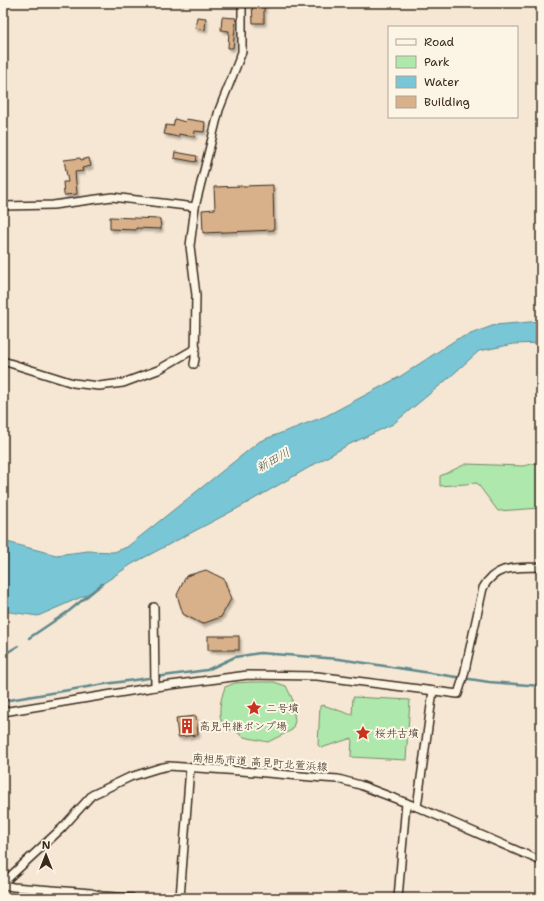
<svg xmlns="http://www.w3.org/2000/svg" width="544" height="901" font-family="'Shantell Sans','Klee One',sans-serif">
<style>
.green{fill:#afe8ac;stroke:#758965}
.water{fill:#78c6d6;stroke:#60888c}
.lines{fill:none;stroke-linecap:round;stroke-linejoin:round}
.stream{stroke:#60888c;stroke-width:2.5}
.building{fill:#d8b089;stroke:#3b2a1e;filter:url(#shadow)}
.minor-casing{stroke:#3b2a1e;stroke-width:10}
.minor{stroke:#fcf5e5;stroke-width:7}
.labels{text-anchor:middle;stroke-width:4;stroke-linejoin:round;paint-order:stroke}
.poi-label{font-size:11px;fill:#3b2a1e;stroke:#fcf5e5;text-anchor:start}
.street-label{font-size:11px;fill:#3b2a1e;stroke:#fcf5e5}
.water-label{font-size:12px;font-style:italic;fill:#4d5955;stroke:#fcf5e5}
</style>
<defs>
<filter id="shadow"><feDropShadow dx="2" dy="3" stdDeviation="1" flood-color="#0004"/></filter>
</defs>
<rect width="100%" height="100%" fill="#f5e7d3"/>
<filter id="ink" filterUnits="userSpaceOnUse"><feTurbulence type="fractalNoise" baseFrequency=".025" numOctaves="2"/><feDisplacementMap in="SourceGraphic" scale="8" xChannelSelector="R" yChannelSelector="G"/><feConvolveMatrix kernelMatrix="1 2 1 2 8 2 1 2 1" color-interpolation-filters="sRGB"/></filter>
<g filter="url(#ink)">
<g class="green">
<path d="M 541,462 L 541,508 L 498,511 L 477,483 L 440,486 L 440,476 L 466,464 L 523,466 Z"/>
<path d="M 251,682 L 274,682 L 286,686 L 292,698 L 295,721 L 292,730 L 268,742 L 244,737 L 235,731 L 224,728 C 217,715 220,701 225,687 L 235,683 Z"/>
<path d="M 353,697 L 410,700 L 406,760 L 351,757 L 352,738 L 321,748 L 318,745 L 320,706 L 323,705 L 352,715 Z"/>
</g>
<path class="water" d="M 541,321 L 541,343 L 514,344 L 479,351 L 450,377 L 393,424 L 348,445 L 242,506 L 132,564 L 86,595 L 38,616 L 3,611 L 3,541 L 56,555 L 88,551 L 114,552 L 127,547 L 260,441 L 326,416 L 401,376 L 457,339 L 495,325 Z"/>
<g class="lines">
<g class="stream">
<path d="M 29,638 L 69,611 L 102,584"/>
<path d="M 3,655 L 18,646"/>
<path d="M 3,701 L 105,684 L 207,670 L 235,657 L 260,653 L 339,659 L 489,682 L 541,686"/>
</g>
</g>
<g class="building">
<path d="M 252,3 L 264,3 L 264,23 L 253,23 Z"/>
<path d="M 197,17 L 206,18 L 205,30 L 195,28 Z"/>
<path d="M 222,17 L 236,18 L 233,48 L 228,48 L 229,31 L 221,30 Z"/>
<path d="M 175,119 L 185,122 L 186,119 L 205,122 L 204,132 L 195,131 L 194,137 L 179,134 L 178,137 L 164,134 L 166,125 L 173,126 Z"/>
<path d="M 175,152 L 197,156 L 196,162 L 174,158 Z"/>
<path d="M 80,158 L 81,160 L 89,158 L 91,166 L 82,168 L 83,171 L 75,172 L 77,194 L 64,195 L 63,182 L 68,182 L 64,160 Z"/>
<path d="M 273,185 L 274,230 L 203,233 L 202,210 L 215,209 L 214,187 Z"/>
<path d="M 110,217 L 160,219 L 161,229 L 136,228 L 136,230 L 110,229 Z"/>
<path d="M 206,570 L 224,579 L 231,599 L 221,617 L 202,624 L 183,614 L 177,595 L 186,576 Z"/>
<rect x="208" y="636" width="31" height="14"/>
<path d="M 196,716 L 198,735 L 178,737 L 176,718 Z"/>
</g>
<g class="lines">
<g class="minor-casing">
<g id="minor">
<path d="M 3,206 L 53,205 L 112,197 L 195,207"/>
<path d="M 3,361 L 73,383 L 99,386 L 123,383 L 158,370 L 196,348"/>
<path d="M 194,364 L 195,359 L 196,295 L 190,246 L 195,207 L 219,110 L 242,52 L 242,3"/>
<path d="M 154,607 L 155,687"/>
<path d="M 3,712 L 155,687 L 248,675 L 317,676 L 458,694 L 464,675 L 483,588 C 496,564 517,568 541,567"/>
<path d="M 417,807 L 433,691"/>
<path d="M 3,883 L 62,828 L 92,795 L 130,777 L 159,768 L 169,766 L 255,772 L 323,778 L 338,779 L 360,785 L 417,807 L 541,861"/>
<path d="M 3,885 L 13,887 L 91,893 L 102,896 L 132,898"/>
<path d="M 180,898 L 190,767"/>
<path d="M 398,898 L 406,803"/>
</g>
</g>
<use href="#minor" class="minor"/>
</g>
</g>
<defs>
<g id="sight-bare" transform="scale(1.2)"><path d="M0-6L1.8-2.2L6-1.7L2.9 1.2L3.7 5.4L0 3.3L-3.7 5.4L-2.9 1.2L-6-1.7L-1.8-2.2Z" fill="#c8321e" stroke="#fcf5e5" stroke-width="2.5" paint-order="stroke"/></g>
<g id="building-bare" transform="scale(1.2)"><path d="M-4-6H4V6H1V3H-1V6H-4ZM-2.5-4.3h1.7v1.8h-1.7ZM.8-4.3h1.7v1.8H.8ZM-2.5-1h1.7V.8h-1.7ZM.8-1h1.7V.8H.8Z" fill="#c8321e" stroke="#fcf5e5" stroke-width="2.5" paint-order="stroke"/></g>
</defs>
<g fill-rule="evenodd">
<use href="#sight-bare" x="254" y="708"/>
<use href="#building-bare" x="187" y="726"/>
<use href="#sight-bare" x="363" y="733"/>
</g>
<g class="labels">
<g class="poi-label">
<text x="266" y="712">二号墳</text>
<text x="199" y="730">高見中継ポンプ場</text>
<text x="375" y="737">桜井古墳</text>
</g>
<g class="street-label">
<text transform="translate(260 762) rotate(4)" y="4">南相馬市道 高見町北萱浜線</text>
</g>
<g class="water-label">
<text transform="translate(273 460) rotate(-29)" y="4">新田川</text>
</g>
</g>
<rect width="544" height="901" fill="none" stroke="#fcf5e5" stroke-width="16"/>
<rect x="8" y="8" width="528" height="885" fill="none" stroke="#3b2a1e" stroke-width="1.5" filter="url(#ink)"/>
<rect x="388" y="26" width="130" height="92" fill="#fcf5e5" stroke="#afa495"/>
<rect x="396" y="39" width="20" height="6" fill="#fcf5e5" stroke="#afa495"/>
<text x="424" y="46" font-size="12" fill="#3b2a1e">Road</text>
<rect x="396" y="56" width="20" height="12" fill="#afe8ac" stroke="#afa495"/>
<text x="424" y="66" font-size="12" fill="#3b2a1e">Park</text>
<rect x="396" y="76" width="20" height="12" fill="#78c6d6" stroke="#afa495"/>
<text x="424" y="86" font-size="12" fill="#3b2a1e">Water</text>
<rect x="396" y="96" width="20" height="12" fill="#d8b089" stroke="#afa495"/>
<text x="424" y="106" font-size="12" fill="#3b2a1e">Building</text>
<g transform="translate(46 855)" stroke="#fcf5e5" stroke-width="3" paint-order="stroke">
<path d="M0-3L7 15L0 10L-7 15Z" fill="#3b2a1e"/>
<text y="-6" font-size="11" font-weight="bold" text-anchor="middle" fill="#3b2a1e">N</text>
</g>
</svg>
